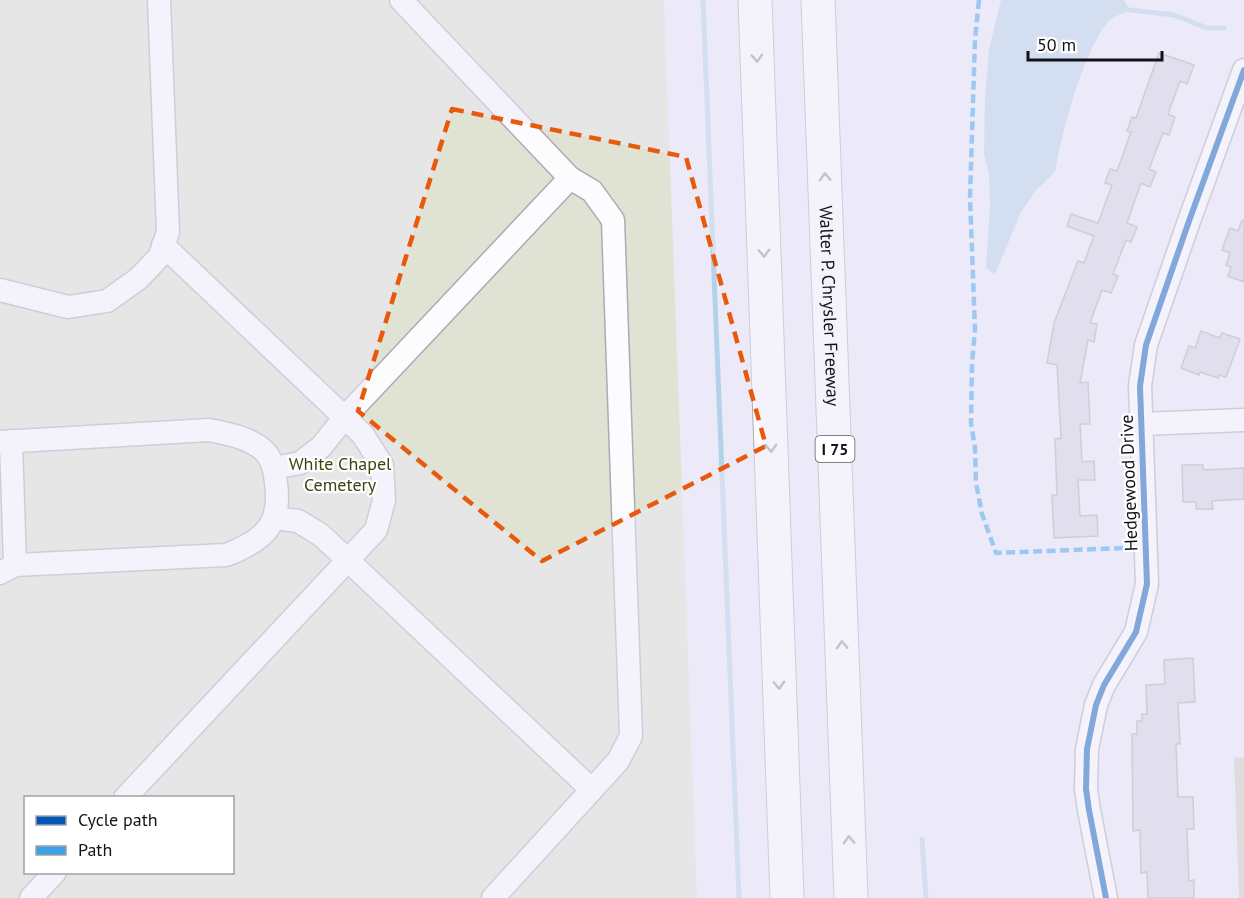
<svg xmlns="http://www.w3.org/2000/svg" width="1244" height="898" font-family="'PT Sans',sans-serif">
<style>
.green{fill:#e0e3d3;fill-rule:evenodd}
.forest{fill:#cacebc}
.water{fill:#b3d2e9}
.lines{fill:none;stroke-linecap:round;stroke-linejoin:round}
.stream{stroke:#b3d2e9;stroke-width:5}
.building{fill:#d3d1df;stroke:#adabb7;stroke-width:1.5}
.minor-casing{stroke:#acaab5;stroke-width:25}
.highway-casing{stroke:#acaab5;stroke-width:35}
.minor{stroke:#fcfcfe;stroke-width:22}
.highway{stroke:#fcfcfe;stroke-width:33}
.quiet{stroke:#3da1ea;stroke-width:4.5;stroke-dasharray:9 4.5;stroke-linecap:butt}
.cycleway-casing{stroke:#fff;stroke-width:10}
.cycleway{stroke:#0057b8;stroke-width:6}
.oneway{stroke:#939397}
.marked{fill:none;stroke:#e8590c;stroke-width:4.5;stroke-dasharray:12 8;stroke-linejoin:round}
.labels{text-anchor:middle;stroke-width:4.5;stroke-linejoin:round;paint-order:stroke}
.shield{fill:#fff;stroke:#5a595f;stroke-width:1.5}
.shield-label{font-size:16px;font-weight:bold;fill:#13121a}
.street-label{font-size:18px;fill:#13121a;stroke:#fff}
.park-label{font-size:18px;fill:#3d4310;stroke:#fff}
</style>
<rect width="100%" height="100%" fill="#eceaf8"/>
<path class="green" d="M 0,0 L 664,0 L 697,898 L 0,898 ZM 26,798 L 232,798 L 232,872 L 26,872 Z"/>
<path class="forest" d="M 1244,757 L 1244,898 L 1239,898 L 1234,758 Z"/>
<path class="water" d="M 1001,0 L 1124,0 L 1130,10 C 1123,13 1115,16 1109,21 C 1085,46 1061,134 1056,169 L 1053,174 L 1036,190 L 1021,212 L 996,272 L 993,274 L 986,267 L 990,206 L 989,173 L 984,154 L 985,96 L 989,49 Z"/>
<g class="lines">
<g class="stream">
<path d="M 703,0 L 739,898"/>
<path d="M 1130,10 L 1174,15 L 1207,28 L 1224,28"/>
<path d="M 922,839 L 926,898"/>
</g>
</g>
<g class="building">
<path d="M 1159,53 L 1194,65 L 1187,84 L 1180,81 L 1168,114 L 1175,117 L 1169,135 L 1163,133 L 1149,169 L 1156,172 L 1150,187 L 1141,183 L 1127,223 L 1137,227 L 1131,242 L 1126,240 L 1113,274 L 1118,276 L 1111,293 L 1102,290 L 1090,323 L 1097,324 L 1094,342 L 1088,340 L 1080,383 L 1088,382 L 1090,424 L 1080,424 L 1082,462 L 1094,461 L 1095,480 L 1078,480 L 1080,516 L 1097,515 L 1098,536 L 1054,538 L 1052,495 L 1057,495 L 1055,439 L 1061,438 L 1057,365 L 1047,363 L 1054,323 L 1078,261 L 1084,263 L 1094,236 L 1067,226 L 1071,214 L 1098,223 L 1112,185 L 1105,183 L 1110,169 L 1117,171 L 1131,132 L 1127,131 L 1132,117 L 1136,118 Z"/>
<path d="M 1242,220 L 1244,221 L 1244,282 L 1228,276 L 1231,267 L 1226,265 L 1230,253 L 1222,250 L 1230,228 L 1238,231 Z"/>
<path d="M 1201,331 L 1220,338 L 1222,333 L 1240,339 L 1226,377 L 1219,375 L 1218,378 L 1200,372 L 1199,375 L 1181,368 L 1189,346 L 1195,348 Z"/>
<path d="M 1182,465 L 1203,465 L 1203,470 L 1244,468 L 1244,499 L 1212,501 L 1213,509 L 1196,509 L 1196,502 L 1183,502 Z"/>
<path d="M 1193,658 L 1195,702 L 1178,703 L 1180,744 L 1176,744 L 1178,797 L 1193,797 L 1194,829 L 1187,829 L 1189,881 L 1194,880 L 1194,898 L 1148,898 L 1147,872 L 1141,873 L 1140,830 L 1133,831 L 1132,734 L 1137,734 L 1137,721 L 1142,721 L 1142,714 L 1147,714 L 1146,685 L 1165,684 L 1164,660 Z"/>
</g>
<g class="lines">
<g class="minor-casing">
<g id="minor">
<path d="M 401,0 L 570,178"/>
<path d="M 0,290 L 68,307 L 107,301 L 138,279 L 160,256 L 168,232 L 159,0"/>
<path d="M 1141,424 L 1244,420"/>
<path d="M 11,441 L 15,565"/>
<path d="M 0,442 L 209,430 C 228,434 247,437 262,449 C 272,457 275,471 276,483 C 282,525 263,541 226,555 L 15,565 L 0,573"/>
<path d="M 274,468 L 300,463 L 321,447 L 344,418 L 570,178 L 592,191 L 613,220 L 631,736 L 618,761 L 493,898"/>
<path d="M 275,518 L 298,521 L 321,535 L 592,790"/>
<path d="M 125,798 L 376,530 L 384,500 L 382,465 L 363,435 L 163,245"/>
<path d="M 31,898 L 55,872"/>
<path d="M 1106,898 L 1089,810 L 1086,789 L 1087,749 L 1096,705 L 1104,685 L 1136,632 L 1147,584 L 1140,386 L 1146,345 L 1189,221 L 1244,70"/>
</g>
</g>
<g class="highway-casing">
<g id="highway">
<path d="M 755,0 L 787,898"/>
<path id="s1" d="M 818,0 L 851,898"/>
</g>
</g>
<use href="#minor" class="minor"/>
<use href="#highway" class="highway"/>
<path class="quiet" d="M 979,0 L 975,40 L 970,197 L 975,330 L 972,363 L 971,423 L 975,448 L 976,483 L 982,514 L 996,553 L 1124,548"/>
<g class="cycleway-casing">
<path id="cycleway" d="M 1106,898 L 1089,810 L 1086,789 L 1087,749 L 1096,705 L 1104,685 L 1136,632 L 1147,584 L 1140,386 L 1146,345 L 1189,221 L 1244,70"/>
</g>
<use href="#cycleway" class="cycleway"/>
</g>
<defs><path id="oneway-chevron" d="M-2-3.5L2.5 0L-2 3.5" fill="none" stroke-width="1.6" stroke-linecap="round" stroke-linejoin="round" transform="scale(1.5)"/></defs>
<g class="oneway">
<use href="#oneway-chevron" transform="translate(757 58) rotate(88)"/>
<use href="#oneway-chevron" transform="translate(825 177) rotate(-92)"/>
<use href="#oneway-chevron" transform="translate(764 253) rotate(88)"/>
<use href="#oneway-chevron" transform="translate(771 448) rotate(88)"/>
<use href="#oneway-chevron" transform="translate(842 645) rotate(-92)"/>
<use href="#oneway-chevron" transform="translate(779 685) rotate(88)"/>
<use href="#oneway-chevron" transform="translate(849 840) rotate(-92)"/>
</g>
<path d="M0 0H1244V898H0ZM 452,109 L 686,157 L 766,446 L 542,561 L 358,411 Z" fill="#eceaf8" fill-opacity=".55" fill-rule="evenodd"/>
<path class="marked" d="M 452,109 L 686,157 L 766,446 L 542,561 L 358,411 Z"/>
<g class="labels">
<rect class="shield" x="815.5" y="436" width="39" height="26" rx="4.5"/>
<g class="shield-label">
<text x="835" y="455">I 75</text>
</g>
<g class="street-label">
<text dy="6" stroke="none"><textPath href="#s1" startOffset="306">Walter P. Chrysler Freeway</textPath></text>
<text transform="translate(1129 483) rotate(-92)" y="6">Hedgewood Drive</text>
</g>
<g class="park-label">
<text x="340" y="470">White Chapel<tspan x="340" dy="21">Cemetery</tspan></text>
</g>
</g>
<rect x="24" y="796" width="210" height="78" fill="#ffffff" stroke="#a1a0a3" stroke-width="1.5"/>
<rect x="36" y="816" width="30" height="9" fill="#0057b8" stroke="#a1a0a3" stroke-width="1.5"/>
<text x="78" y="826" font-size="18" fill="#13121a">Cycle path</text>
<rect x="36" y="846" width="30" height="9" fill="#3da1ea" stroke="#a1a0a3" stroke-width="1.5"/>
<text x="78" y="856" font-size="18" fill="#13121a">Path</text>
<path d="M1028 51v9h134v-9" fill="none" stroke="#13121a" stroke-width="3"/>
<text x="1037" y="51" font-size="18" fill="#13121a" stroke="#ffffff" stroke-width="4.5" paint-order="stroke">50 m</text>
</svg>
